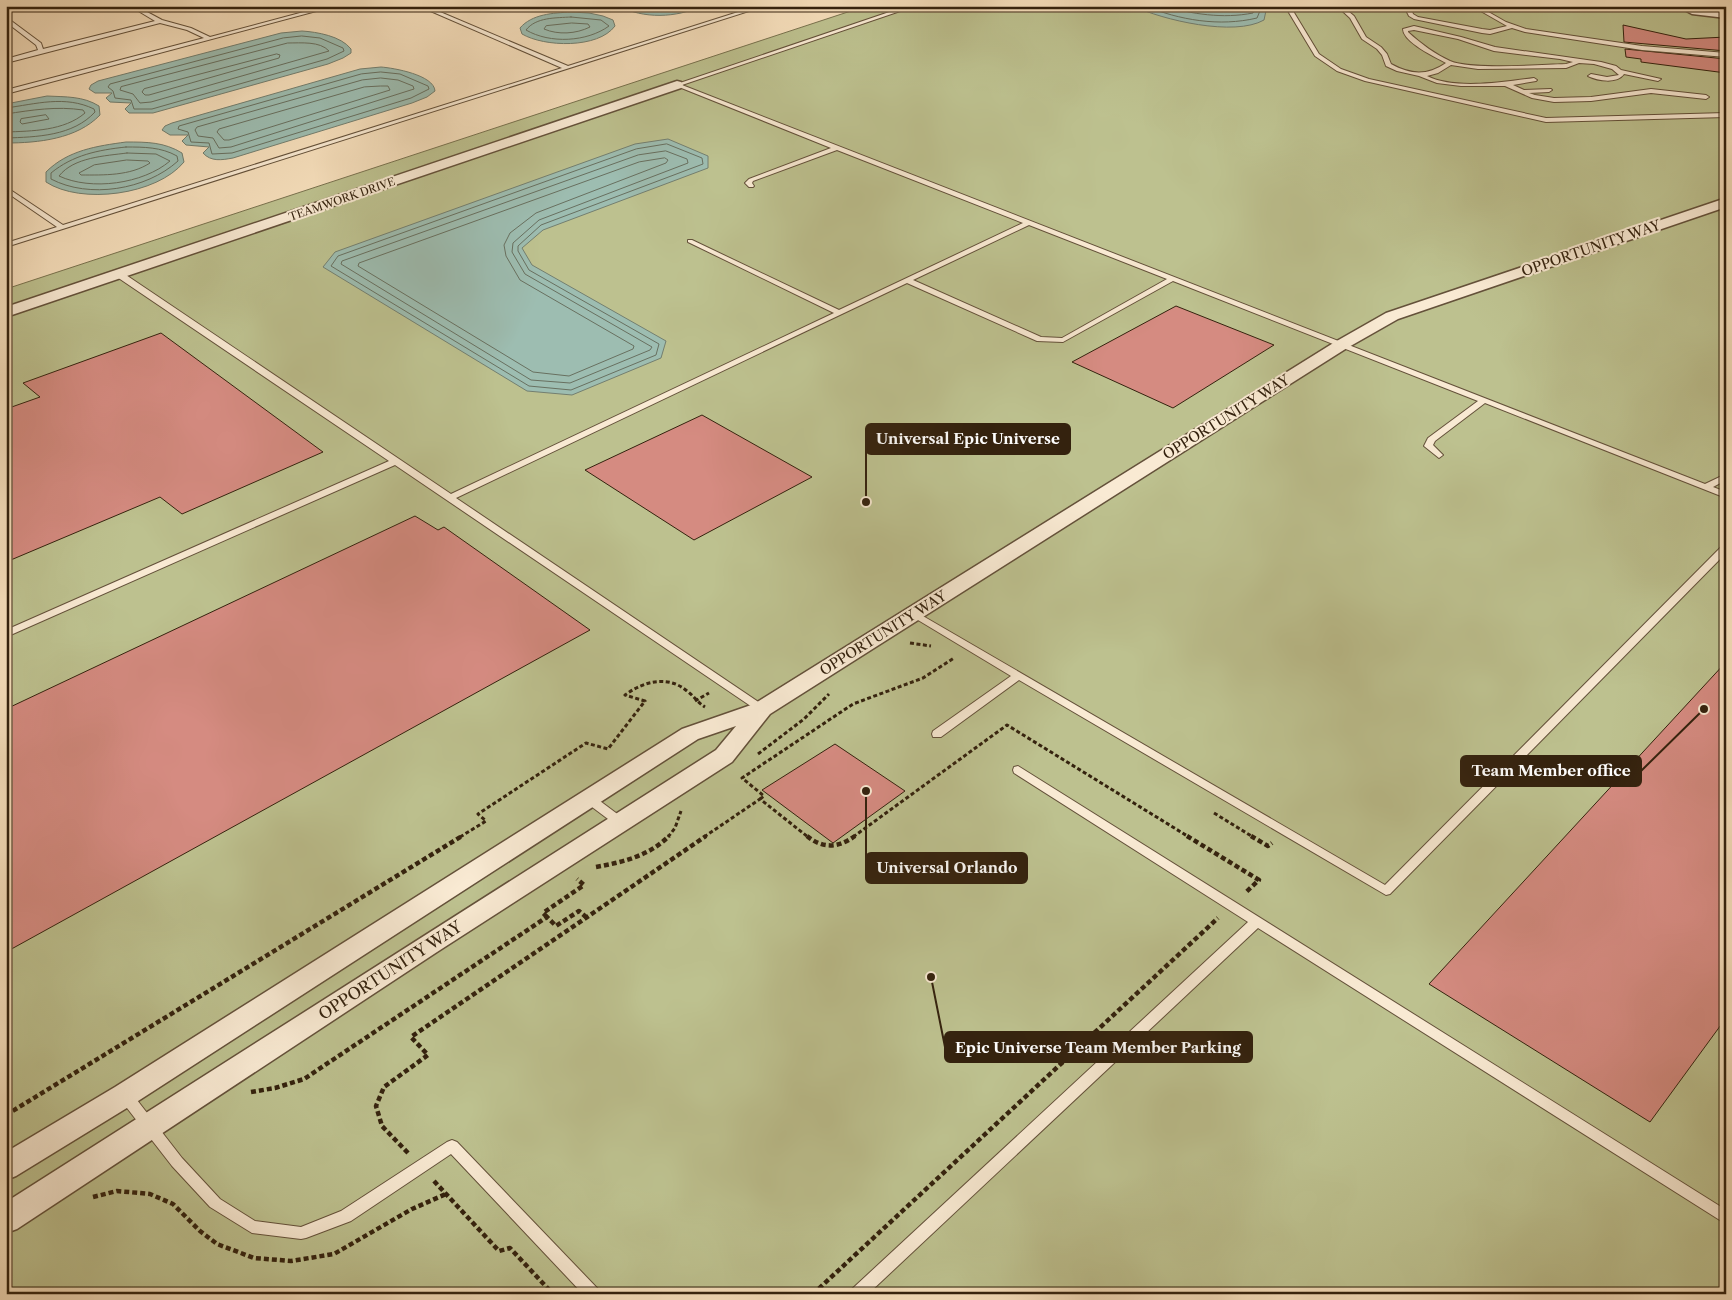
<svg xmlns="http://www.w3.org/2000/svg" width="1732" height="1300" font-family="'Libre Caslon Text',serif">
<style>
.green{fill:#bdc18f;stroke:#78724e}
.water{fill:#9dbdb1;stroke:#737f70}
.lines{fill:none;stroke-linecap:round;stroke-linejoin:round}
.shore{stroke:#687060;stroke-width:1}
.building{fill:#d58b81;stroke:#34220e}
.service-casing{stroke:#64513a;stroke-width:2}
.pedestrian-casing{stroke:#64513a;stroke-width:3}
.minor-casing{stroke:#64513a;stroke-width:3}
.path-far1{stroke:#34220e;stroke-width:3;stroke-dasharray:4 2.5;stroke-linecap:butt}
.path{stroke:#34220e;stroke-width:4.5;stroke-dasharray:5 3;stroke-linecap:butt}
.service{fill:#f9ead3;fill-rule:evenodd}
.pedestrian{fill:#f9ead3;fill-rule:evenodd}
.minor{fill:#f9ead3;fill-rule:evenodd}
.labels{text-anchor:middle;stroke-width:4;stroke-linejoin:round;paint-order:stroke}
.far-street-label{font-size:11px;fill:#34220e;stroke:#f9ead3}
.street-label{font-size:14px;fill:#34220e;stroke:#f9ead3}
.near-street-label{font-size:16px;fill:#34220e;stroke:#f9ead3}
.leader{fill:none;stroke:#34220e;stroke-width:2}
.callout-dot{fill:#34220e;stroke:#f9ead3;stroke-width:2}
.callout{fill:#34220e;stroke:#34220e;stroke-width:2}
.callout-label{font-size:15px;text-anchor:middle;font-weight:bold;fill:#fff}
</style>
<rect width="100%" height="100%" fill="#f6dfbc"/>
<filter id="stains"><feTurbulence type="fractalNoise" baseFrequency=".004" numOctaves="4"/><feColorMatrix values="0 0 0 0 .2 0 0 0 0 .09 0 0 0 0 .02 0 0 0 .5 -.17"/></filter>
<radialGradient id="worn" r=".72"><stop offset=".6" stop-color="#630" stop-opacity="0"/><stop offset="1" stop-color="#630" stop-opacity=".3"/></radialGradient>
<path class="green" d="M 866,6 L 1726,6 L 1726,1294 L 6,1294 L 6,289 Z"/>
<g class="water">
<path d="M 619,6 L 701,6 C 677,18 643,19 619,6 Z"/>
<path d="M 1133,6 L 1267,6 L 1264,20 C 1234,37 1163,20 1133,6 Z"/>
<path d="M 571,12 L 589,13 L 603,16 L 613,20 L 615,26 C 598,49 544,47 522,34 L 520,28 C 532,14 553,13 571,12 Z"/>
<path d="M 302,31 C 317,32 341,36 351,49 L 351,53 L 343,58 L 328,64 L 153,113 L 129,113 L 125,109 L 131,103 L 110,102 L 106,98 L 112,93 L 95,93 L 89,89 L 91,85 L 98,81 L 281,33 Z"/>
<path d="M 381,67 C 394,68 434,75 435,91 L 427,97 L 412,103 L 233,158 C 222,160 211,162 203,153 L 209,147 L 186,145 L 182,141 L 188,135 L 170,135 L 162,130 L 165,126 L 172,123 L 360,69 Z"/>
<path d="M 47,96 C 66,97 83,96 99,106 L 100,115 C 77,139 38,143 6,143 L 6,104 Z"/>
<path d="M 668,139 L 708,156 L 708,168 L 543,230 L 522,248 L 532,265 L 666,341 L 661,358 L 572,395 L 527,391 L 323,267 L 335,252 L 635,144 Z"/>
<path d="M 126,142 C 147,142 164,142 182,153 L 184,162 C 157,195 81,205 46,182 L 46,172 C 68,150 97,146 126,142 Z"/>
</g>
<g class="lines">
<g class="shore">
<path d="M 630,6 L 660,10 L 687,6"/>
<path d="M 1145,6 C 1180,20 1219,27 1257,18 L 1262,6"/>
<path d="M 1163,6 C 1192,14 1223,19 1253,13 L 1255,6"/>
<path d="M 571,17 L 601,20 L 609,26 C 587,42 550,44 526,30 C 536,17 556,18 571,17 Z"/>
<path d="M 572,23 L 588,24 L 590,27 C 576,34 558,35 544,29 L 546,26 Z"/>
<path d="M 302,36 L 320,38 L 343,48 L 344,51 L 327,59 L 152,109 L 134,109 L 131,100 L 115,98 L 113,91 L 108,87 L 110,84 L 283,38 Z"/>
<path d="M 288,43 C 301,43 320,41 329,51 L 151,102 L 140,103 L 133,94 L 120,90 L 121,87 Z"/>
<path d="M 277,54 L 280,55 L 279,58 L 149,95 L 145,95 L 142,92 L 144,89 Z"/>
<path d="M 381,72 L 400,74 L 428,86 L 429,89 L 411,98 L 232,153 L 212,154 L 209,143 L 191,142 L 188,132 L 178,129 L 179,126 L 361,74 Z"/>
<path d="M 381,78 L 398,80 L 413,86 L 414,89 L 231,147 L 219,148 L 213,138 L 198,136 L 195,130 L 197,127 L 362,80 Z"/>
<path d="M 381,86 L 388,86 L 390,90 L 229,140 L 224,140 L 217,132 L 219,129 L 364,87 Z"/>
<path d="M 6,108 C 36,104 65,95 94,109 L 95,112 C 73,136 37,137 6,138"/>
<path d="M 6,114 C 32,110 57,106 83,110 L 85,113 C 64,131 32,131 6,132"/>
<path d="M 46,115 L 49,119 L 22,124 L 20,122 L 21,119 Z"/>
<path d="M 667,144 L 702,158 L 703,164 L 541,225 L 518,246 L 518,251 L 529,270 L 659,344 L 656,355 L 571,390 L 529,386 L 331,266 L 338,256 L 636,149 Z"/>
<path d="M 126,147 C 144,147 161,147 177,156 L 178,161 C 146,190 89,199 51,179 L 51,173 C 73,155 98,150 126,147 Z"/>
<path d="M 666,151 L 687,159 L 688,163 L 539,220 L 513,243 L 512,252 L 525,274 L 652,347 L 650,350 L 570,383 L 531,380 L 341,264 L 342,261 L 638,155 Z"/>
<path d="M 127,153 L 156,154 L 170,161 C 143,184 91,191 59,176 C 74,157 105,156 127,153 Z"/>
<path d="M 665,158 L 668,160 L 666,163 L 536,213 L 510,233 L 504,245 L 506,256 L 520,280 L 634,346 L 633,349 L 569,376 L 533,372 L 358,266 L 359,263 L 639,162 Z"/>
<path d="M 127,160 L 148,161 L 150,163 C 130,176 104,175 81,175 L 79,173 L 94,165 Z"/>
</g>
</g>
<g class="building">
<path d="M 1623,25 L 1686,39 L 1726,37 L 1726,51 L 1624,42 Z"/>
<path d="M 1625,49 L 1726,59 L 1726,73 L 1641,62 L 1641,59 L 1626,57 Z"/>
<path d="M 1176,306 L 1274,345 L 1173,408 L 1072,362 Z"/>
<path d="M 161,333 L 323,452 L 182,514 L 160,497 L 6,562 L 6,409 L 40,397 L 23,383 Z"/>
<path d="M 702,415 L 812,477 L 694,540 L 585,470 Z"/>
<path d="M 415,516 L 438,530 L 444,527 L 590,630 L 6,952 L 6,709 Z"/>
<path d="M 1726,662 L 1726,1018 L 1650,1122 L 1429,984 Z"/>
<path d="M 835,744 L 905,791 L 833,843 L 762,790 Z"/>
</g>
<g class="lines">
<g class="service-casing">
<g id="service">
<path d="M 130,6 L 136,6 L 162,20 L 191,28 L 210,37 L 326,6 L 335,6 L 6,94 L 6,90 L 204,38 L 187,30 L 160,23 L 6,63 L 6,59 L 38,50 L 36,45 L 6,22 L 6,17 L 41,43 L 43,49 L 155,21 Z"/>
<path d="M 419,6 L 426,6 L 568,66 L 757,6 L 765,6 L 6,247 L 6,243 L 57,227 L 6,192 L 6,187 L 63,225 L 562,68 Z"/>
<path d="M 907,6 L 915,6 L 682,85 L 1705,484 L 1726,474 L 1726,480 L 1713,487 L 1726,492 L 1726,498 L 1485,403 L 1435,441 L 1433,445 L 1443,455 L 1439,458 L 1424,446 L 1428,438 L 1478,401 L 1173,281 L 1063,342 L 1037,341 L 907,283 L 456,498 L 766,707 L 767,709 L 766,711 L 758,711 L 395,465 L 6,637 L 6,630 L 389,461 L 117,277 L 117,273 L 123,273 L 451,494 L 834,313 L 688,242 L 688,240 L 692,240 L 839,310 L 1023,223 L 837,150 L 753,181 L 752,183 L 754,186 L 753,187 L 749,187 L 745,183 L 749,179 L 831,148 L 674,85 ZM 1029,225 L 1167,279 L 1062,338 L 1041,337 L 913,280 Z"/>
<path d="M 1285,6 L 1290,6 L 1319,54 L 1341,69 L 1369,79 L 1546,118 L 1726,113 L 1726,117 L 1546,122 L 1365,81 L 1337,71 L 1315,56 Z"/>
<path d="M 1337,6 L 1342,6 L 1354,16 L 1366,37 L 1381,47 L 1387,54 L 1391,64 C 1411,75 1427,76 1446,63 C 1435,57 1403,42 1403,29 L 1414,26 L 1461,37 L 1495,47 L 1601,62 L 1616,66 L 1621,70 L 1661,79 L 1658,81 L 1624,74 C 1617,84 1598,81 1588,76 L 1591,74 L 1607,77 L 1619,75 L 1612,69 L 1594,64 L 1579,63 L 1566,68 L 1478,69 L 1451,65 L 1438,73 L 1427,76 C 1454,90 1504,82 1534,78 L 1537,80 L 1536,81 L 1513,85 L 1524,90 L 1551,89 L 1552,90 L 1549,92 L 1529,93 L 1535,95 L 1554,98 L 1591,97 L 1651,89 L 1706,95 L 1709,97 L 1706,99 L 1651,93 L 1591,101 L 1554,102 L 1532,98 L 1505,86 L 1461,86 L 1437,83 L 1419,76 L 1397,71 L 1386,66 L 1382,55 L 1377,49 L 1362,39 L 1350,18 ZM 1414,30 L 1458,39 L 1494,51 L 1560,59 L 1573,62 L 1566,64 C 1540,65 1471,70 1450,61 C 1435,54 1421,44 1408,32 L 1408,31 Z"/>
<path d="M 1388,6 L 1410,6 L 1413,14 L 1418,17 L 1482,29 L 1490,30 L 1507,26 L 1472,6 L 1478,6 L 1506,22 L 1526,29 L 1642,46 L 1726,53 L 1726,57 L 1642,50 L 1525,32 L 1512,28 L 1490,34 L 1482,33 L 1414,19 L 1409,16 L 1405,8 Z"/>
<path d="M 1726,544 L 1726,553 L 1390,894 L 1386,895 L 1019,680 L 941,737 L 933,737 L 932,734 L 933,731 L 1011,676 L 908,614 L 913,611 L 916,612 L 1385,885 L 1723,545 Z"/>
<path d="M 1018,766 L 1726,1210 L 1726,1224 L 1258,928 L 868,1294 L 850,1294 L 852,1289 L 1248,922 L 1014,773 L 1013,770 L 1014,767 Z"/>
<path d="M 588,794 L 592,795 L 624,819 L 626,822 L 624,825 L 616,825 L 584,801 L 582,798 L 584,795 Z"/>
<path d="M 125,1089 L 130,1091 L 182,1158 L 220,1199 L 255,1221 L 301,1227 L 341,1211 L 447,1142 L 452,1140 L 457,1142 L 598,1289 L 600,1294 L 583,1294 L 451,1154 L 351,1221 L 306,1238 L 301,1239 L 252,1233 L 210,1207 L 172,1166 L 120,1099 L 118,1095 L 120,1091 Z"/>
</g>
</g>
<g class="pedestrian-casing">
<path id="pedestrian" d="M 1677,6 L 1726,12 L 1726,18 L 1692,14 Z"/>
</g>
<g class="minor-casing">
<g id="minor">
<path d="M 677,81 L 681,82 L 683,85 L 681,88 L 6,317 L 6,307 Z"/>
<path d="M 1726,198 L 1726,207 L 1398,319 L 1347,348 L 770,714 L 732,762 L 437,952 L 17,1229 L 6,1233 L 6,1202 L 716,750 L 736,726 L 698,739 L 135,1103 L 16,1176 L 6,1180 L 6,1152 L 115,1087 L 682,729 L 754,704 L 1335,342 L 1386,313 Z"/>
</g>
</g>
<g class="path-far1">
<path d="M 910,643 L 931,646"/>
<path d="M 695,701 L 709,693"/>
<path d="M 758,754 L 804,719 L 829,694"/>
<path d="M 760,799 L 764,796 L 742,778 L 853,704 L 923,678 L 954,658"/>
<path d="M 1214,813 L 1253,837"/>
<path d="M 460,837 L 486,821 L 478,814 L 586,743 L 608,749 L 645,701 L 625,695 C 644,681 668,675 687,691 C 694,696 698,703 705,707"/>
<path d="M 668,837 L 675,828 L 681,811"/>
<path d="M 704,837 L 760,799 L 808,837"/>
<path d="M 853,837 L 1007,725 L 1189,837"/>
</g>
<g class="path">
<path d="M 807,836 C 823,849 838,848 855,836"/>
<path d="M 1187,836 L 1259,880 L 1245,893"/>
<path d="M 1251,836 L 1268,846 L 1272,843"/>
<path d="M 596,867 C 623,862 649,856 669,836"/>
<path d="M 547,917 L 543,913 L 584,885 L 577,879"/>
<path d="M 251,1092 L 275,1088 L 304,1079 L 547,917 L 556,926 L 579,911 L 586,917"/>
<path d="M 6,1115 L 462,836"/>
<path d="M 408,1153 L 382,1126 L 376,1106 L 384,1087 L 428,1055 L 411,1037 L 706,836"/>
<path d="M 434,1181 L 499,1251 L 510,1248 L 553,1294"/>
<path d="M 93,1197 L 117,1191 L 150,1194 L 173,1204 L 200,1231 L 217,1244 L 254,1258 L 291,1261 L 334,1254 L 412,1209 L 446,1194"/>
<path d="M 813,1294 L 1218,918"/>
</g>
<use href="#service" class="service"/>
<use href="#pedestrian" class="pedestrian"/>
<use href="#minor" class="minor"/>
</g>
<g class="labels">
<g class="far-street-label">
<text transform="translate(342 199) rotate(-19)" y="4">TEAMWORK DRIVE</text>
</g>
<g class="street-label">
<text transform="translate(1591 248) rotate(-19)" y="5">OPPORTUNITY WAY</text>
<text transform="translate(1226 417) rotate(-32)" y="5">OPPORTUNITY WAY</text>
<text transform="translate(883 633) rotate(-32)" y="5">OPPORTUNITY WAY</text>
</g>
<g class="near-street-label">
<text transform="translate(390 970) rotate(-33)" y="6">OPPORTUNITY WAY</text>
</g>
</g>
<path class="leader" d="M866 502L866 439M1704 709L1641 771M866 791L866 868M931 977L945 1047"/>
<g class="callout-dot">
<circle cx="866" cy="502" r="5"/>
<circle cx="1704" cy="709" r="5"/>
<circle cx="866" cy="791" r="5"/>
<circle cx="931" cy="977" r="5"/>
</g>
<g class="callout">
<rect x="866" y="424" width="204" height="30" rx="5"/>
<rect x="1461" y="756" width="180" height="30" rx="5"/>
<rect x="866" y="853" width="161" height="30" rx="5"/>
<rect x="945" y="1032" width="307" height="30" rx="5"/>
</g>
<g class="callout-label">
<text x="968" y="444">Universal Epic Universe</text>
<text x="1551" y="776">Team Member office</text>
<text x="947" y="873">Universal Orlando</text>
<text x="1098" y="1053">Epic Universe Team Member Parking</text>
</g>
<rect width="1732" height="1300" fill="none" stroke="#f6dfbc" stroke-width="25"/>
<rect x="8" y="8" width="1717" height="1285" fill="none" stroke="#34220e" stroke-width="2.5"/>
<rect x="12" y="12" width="1707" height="1275" fill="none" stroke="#34220e"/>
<rect width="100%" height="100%" filter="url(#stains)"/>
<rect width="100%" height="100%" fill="url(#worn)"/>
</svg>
